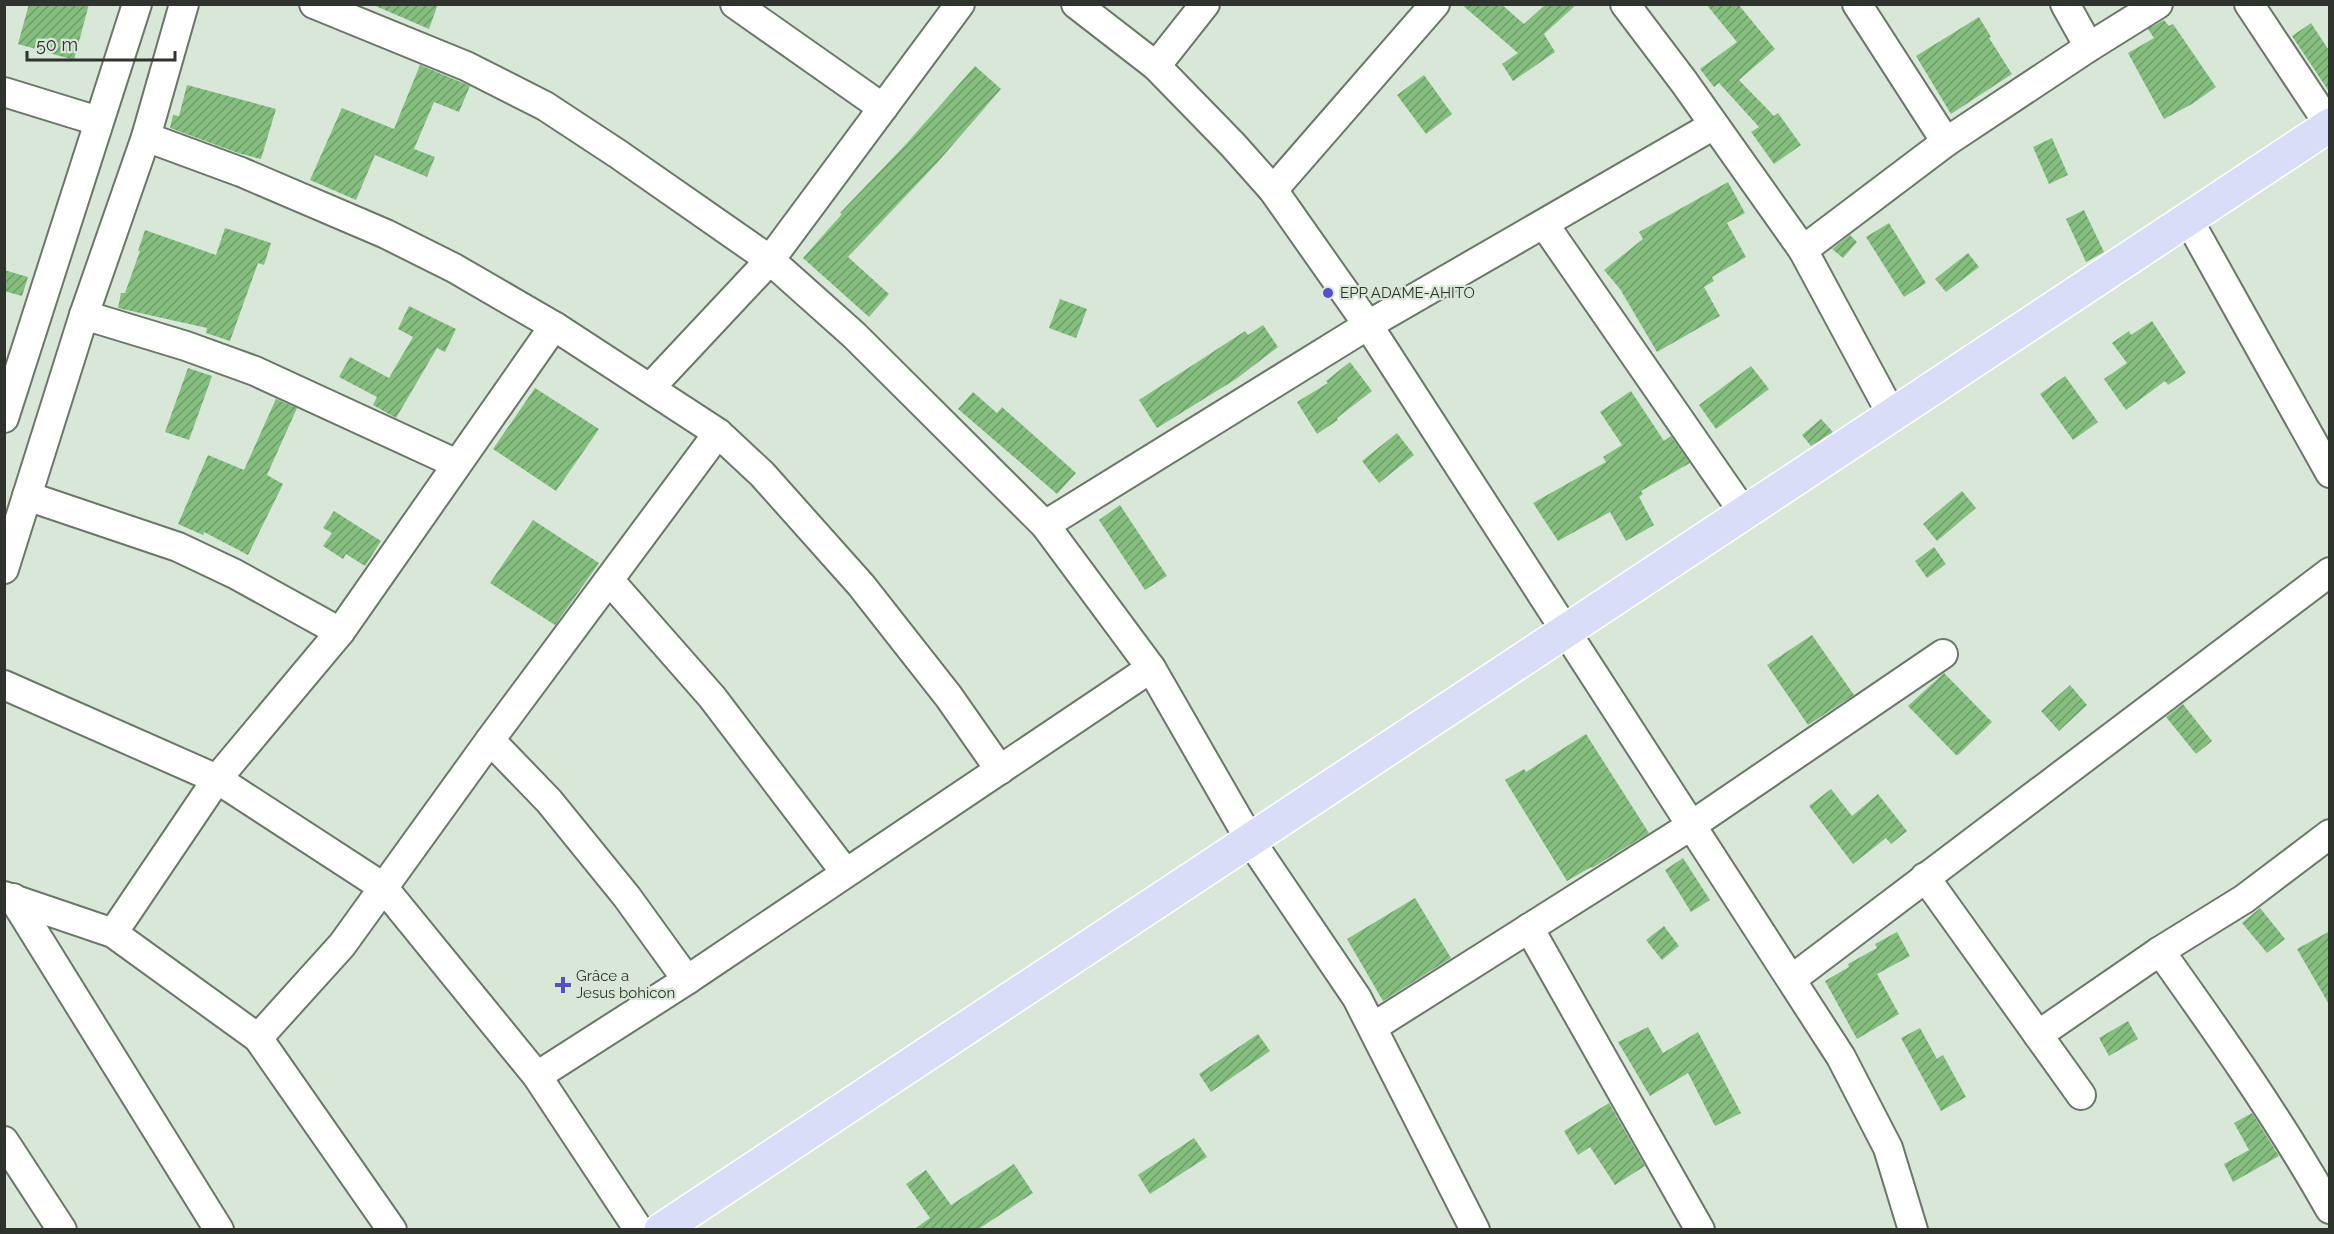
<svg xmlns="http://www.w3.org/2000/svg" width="2334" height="1234" font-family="Raleway,sans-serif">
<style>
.building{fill:url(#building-hatch)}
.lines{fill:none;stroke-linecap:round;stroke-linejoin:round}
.minor-casing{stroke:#6b7769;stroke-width:32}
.major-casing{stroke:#fff;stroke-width:36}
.minor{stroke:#fff;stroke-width:28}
.major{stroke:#daddf8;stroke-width:33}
.poi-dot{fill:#5451c8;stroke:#d9e7d8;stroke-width:2}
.labels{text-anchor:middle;stroke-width:4.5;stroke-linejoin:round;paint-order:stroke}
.poi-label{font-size:15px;fill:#2e332d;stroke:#d9e7d8;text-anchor:start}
</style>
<defs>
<pattern id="building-hatch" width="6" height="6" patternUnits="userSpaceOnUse" patternTransform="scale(1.5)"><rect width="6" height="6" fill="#84bf7f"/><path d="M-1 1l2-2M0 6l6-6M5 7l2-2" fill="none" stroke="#6c9c68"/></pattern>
</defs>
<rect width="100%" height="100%" fill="#d9e7d8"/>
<g class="building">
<path d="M 29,4 L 89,4 L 74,60 L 18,44 Z"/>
<path d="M 371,4 L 438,4 L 429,29 Z"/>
<path d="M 1461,4 L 1501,4 L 1524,24 L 1546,4 L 1577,4 L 1544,34 L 1555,52 L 1513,81 L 1502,64 L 1518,53 Z"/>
<path d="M 1706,4 L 1738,4 L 1775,49 L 1739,80 L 1774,116 L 1778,113 L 1801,145 L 1774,164 L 1751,132 L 1759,127 L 1719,83 L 1714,87 L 1700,69 L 1737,42 Z"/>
<path d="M 1979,17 L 1991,37 L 1989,38 L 2012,74 L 1951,114 L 1916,56 Z"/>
<path d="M 2164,20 L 2169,26 L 2173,24 L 2216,87 L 2192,104 L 2164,119 L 2128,53 L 2154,38 L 2148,29 Z"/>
<path d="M 2311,23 L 2330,52 L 2330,93 L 2292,36 Z"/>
<path d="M 420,65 L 470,86 L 459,112 L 434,102 L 414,149 L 435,157 L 427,177 L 375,155 L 356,200 L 310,180 L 342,108 L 394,129 Z"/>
<path d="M 975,66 L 1001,89 L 937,163 L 848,257 L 889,294 L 869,317 L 803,258 L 842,214 L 840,213 L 907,143 Z"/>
<path d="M 1424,75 L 1452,114 L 1426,134 L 1397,95 Z"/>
<path d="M 187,85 L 276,109 L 261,159 L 238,153 L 170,128 L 173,115 L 179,116 Z"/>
<path d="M 2052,138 L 2068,175 L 2049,184 L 2033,147 Z"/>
<path d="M 1728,182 L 1745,213 L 1727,223 L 1746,257 L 1712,277 L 1714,281 L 1704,287 L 1720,316 L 1657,352 L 1620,289 L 1604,270 L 1643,239 L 1639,232 Z"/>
<path d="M 2084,210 L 2104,252 L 2086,262 L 2066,219 Z"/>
<path d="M 1889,223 L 1926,283 L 1904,297 L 1866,237 Z"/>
<path d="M 225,228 L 271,243 L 264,265 L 258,263 L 230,341 L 206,333 L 207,328 L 118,308 L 121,293 L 125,293 L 140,251 L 138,251 L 145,230 L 216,255 Z"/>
<path d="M 1850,235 L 1857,242 L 1843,258 L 1832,249 Z"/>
<path d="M 1968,253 L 1979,267 L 1946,292 L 1935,279 Z"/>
<path d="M 4,270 L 28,277 L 22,296 L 4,291 Z"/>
<path d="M 1060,299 L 1087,309 L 1076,338 L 1049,328 Z"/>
<path d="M 409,306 L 456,329 L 445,352 L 437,348 L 396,418 L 373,405 L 377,397 L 339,377 L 350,357 L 389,378 L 413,337 L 398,329 Z"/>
<path d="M 2152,321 L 2186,373 L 2168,385 L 2165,381 L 2126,410 L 2104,379 L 2127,363 L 2112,343 L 2129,331 L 2131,335 Z"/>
<path d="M 1263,325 L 1278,347 L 1236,379 L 1157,428 L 1139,400 L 1245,331 L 1248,335 Z"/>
<path d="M 1350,362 L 1372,391 L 1337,418 L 1338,420 L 1317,434 L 1297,402 L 1328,383 L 1326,381 Z"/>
<path d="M 1751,366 L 1769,389 L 1716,429 L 1699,405 Z"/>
<path d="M 188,368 L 212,376 L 189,440 L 165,432 Z"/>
<path d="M 2065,376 L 2098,422 L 2073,440 L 2040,394 Z"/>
<path d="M 535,388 L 599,429 L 556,491 L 493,449 Z"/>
<path d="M 1631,391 L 1664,441 L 1671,436 L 1690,463 L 1641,491 L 1643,494 L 1639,497 L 1654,525 L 1626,541 L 1610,512 L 1558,541 L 1533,503 L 1606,462 L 1603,457 L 1622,445 L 1600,412 Z"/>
<path d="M 973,392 L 997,413 L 1002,407 L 1076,473 L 1057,494 L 958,409 Z"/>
<path d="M 276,399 L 297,408 L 267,475 L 283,484 L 248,555 L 204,532 L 203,535 L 178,524 L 208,455 L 244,470 Z"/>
<path d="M 1821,419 L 1833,432 L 1811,446 L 1802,435 Z"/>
<path d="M 1397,433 L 1414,455 L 1379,483 L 1362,461 Z"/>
<path d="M 1962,491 L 1976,508 L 1937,541 L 1923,524 Z"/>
<path d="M 1120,505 L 1167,576 L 1145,590 L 1099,520 Z"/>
<path d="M 334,511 L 381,541 L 365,566 L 346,554 L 343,559 L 323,546 L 332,533 L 323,528 Z"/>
<path d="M 533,520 L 599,563 L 555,625 L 490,583 Z"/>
<path d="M 1934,547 L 1946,564 L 1927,578 L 1915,561 Z"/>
<path d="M 1812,635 L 1854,695 L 1808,725 L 1767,665 Z"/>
<path d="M 1944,673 L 1992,722 L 1958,755 L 1956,755 L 1908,706 Z"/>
<path d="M 2070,685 L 2087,705 L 2059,731 L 2041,711 Z"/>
<path d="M 2183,704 L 2212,741 L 2196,754 L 2166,717 Z"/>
<path d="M 1586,734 L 1649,833 L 1592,868 L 1591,867 L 1567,881 L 1505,780 L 1524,769 L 1526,772 Z"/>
<path d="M 1831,789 L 1852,816 L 1878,794 L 1907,831 L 1891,844 L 1886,838 L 1853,864 L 1809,806 Z"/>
<path d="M 1683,858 L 1710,900 L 1691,912 L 1665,870 Z"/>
<path d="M 1415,898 L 1451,958 L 1383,1001 L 1347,939 Z"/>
<path d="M 2260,908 L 2285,939 L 2267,953 L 2242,923 Z"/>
<path d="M 1664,926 L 1679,946 L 1662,960 L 1646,940 Z"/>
<path d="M 2330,931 L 2330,1006 L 2297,949 Z"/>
<path d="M 1897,932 L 1910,956 L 1877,974 L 1899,1014 L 1857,1039 L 1825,981 L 1849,967 L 1848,964 L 1877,948 L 1875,944 Z"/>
<path d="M 2128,1021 L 2138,1039 L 2109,1056 L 2099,1038 Z"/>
<path d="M 1648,1027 L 1663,1053 L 1698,1032 L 1741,1113 L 1715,1126 L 1688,1073 L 1650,1096 L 1618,1042 Z"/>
<path d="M 1920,1028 L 1937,1059 L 1943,1055 L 1966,1097 L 1941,1111 L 1901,1038 Z"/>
<path d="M 1258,1034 L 1270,1051 L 1211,1092 L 1199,1074 Z"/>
<path d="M 1609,1103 L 1645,1166 L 1615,1185 L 1590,1147 L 1578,1155 L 1564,1131 Z"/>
<path d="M 2252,1113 L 2279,1156 L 2233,1182 L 2224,1164 L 2249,1150 L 2234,1123 Z"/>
<path d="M 1194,1138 L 1207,1157 L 1150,1194 L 1138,1175 Z"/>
<path d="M 1014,1164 L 1033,1193 L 977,1230 L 913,1230 L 930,1218 L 906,1184 L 926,1170 L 951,1205 Z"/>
</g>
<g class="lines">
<g class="minor-casing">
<g id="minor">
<path d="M 314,4 L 466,66 L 545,106 L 618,154 L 770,260 L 854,335 L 1045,525 L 1151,668 L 1250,840 L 1357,998 L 1475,1230"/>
<path d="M 735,4 L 883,108"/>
<path d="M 1076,4 L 1156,66 L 1233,145 L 1273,190 L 1368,325 L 1841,1057 L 1888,1148 L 1913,1230"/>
<path d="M 1625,4 L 1684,82 L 1803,250 L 1892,415"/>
<path d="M 1857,4 L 1946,142"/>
<path d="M 2065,4 L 2089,47"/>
<path d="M 2249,4 L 2330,126"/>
<path d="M 1156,66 L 1205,4"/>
<path d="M 4,92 L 98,121"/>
<path d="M 146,137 L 241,172 L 386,234 L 454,268 L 554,326 L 718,433 L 762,474 L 861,585 L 949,697 L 1000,770"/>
<path d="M 1273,190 L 1435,4"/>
<path d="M 2188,219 L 2330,473"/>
<path d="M 1544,224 L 1744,513"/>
<path d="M 1803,250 L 1946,142 L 2089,47 L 2158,4"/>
<path d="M 84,315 L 186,346 L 255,371 L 457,464"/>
<path d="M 650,388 L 770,260 L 960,4"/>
<path d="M 4,418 L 137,4"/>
<path d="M 27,496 L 178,547 L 235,574 L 340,632"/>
<path d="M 1045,525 L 1368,325 L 1714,125"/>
<path d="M 4,569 L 84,315 L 146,137 L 184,4"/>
<path d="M 610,581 L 712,697 L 845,872"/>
<path d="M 4,685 L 217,779 L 383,887 L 537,1076 L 639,1230"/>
<path d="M 490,740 L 549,801 L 627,897 L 687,980"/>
<path d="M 1925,877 L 2081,1095"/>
<path d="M 4,896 L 113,933 L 258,1038 L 392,1230"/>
<path d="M 13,898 L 219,1230"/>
<path d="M 1529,928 L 1700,1230"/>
<path d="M 113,933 L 217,779 L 340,632 L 554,326"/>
<path d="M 2160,951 C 2220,1035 2279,1119 2330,1209"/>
<path d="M 1792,979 L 2330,572"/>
<path d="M 1373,1027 L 1692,825 L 1943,654"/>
<path d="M 2038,1035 L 2160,951 L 2244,899 L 2330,834"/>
<path d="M 258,1038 L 342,945 L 490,740 L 718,433"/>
<path d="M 537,1076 L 687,980 L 1151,668"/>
<path d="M 4,1141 L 62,1230"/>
</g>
</g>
<g class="major-casing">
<path id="major" d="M 661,1230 L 2330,125"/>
</g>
<use href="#minor" class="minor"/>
<use href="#major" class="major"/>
</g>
<g class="poi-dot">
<circle cx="1328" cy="293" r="6"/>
<path d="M560 976h6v6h6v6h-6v6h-6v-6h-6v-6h6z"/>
</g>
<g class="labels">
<g class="poi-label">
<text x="1340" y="298">EPP ADAME-AHITO</text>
<text x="576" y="981">Grâce a<tspan x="576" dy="17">Jesus bohicon</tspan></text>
</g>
</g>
<rect width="2334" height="1234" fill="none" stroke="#2e332d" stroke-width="12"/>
<path d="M27 51v9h148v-9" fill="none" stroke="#2e332d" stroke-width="3"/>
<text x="36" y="51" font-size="18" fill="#2e332d" stroke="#d9e7d8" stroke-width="4.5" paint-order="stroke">50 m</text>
</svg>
